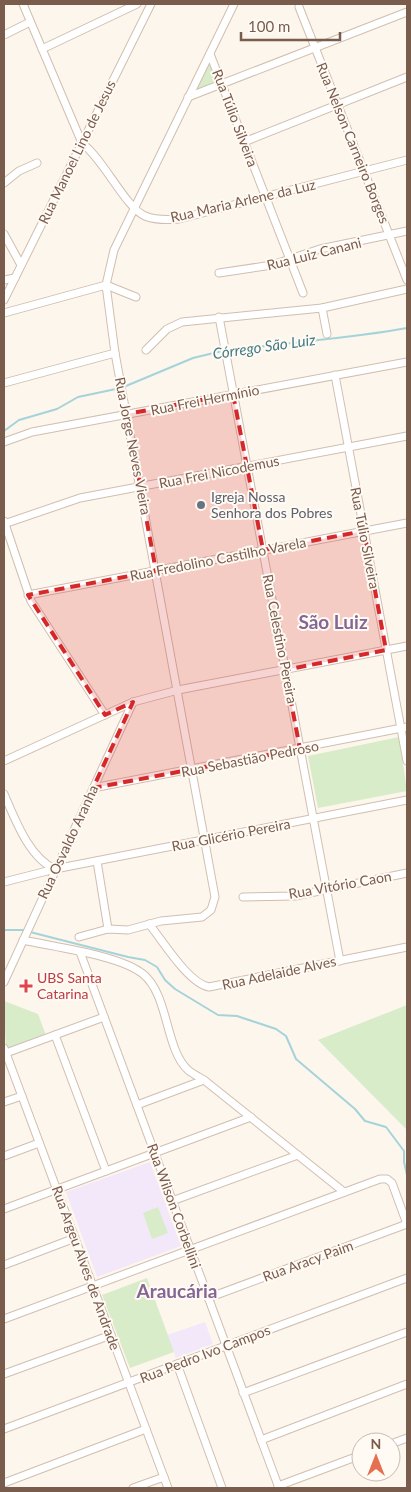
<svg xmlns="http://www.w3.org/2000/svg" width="411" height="1492" font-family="Lato,sans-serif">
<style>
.education{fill:#f3e8fa}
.green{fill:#d8ecc9}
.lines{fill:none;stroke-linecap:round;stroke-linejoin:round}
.stream{stroke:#a5d3da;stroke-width:2}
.minor-casing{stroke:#d1beb0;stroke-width:9}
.minor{stroke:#fff;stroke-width:7}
.marked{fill:#d62828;fill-opacity:0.2;stroke:#d62828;stroke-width:4;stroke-dasharray:10 6;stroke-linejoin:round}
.worship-dot{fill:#6b7280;stroke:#fffaf3;stroke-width:2}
.health-dot{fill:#e0444e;stroke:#fffaf3;stroke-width:2}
.labels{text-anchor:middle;stroke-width:4;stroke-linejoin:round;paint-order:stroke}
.street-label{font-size:14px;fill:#7a5c4d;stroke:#fffaf3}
.worship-label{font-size:14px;fill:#5b616d;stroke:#fffaf3;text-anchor:start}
.health-label{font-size:14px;fill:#be3a42;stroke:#fffaf3;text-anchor:start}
.water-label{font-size:15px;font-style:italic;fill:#437c86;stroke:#fffaf3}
.district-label{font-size:19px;font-weight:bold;fill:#846695;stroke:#fffaf3}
</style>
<rect width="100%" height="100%" fill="#fdf6ec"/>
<g class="education">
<path d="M 150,1162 L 181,1246 L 97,1277 L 66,1192 Z"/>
<path d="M 205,1322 L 213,1344 L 176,1358 L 167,1335 Z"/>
</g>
<g class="green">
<path d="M 209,62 L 218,83 L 195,91 Z"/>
<path d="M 399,737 L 407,791 L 318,808 L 308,756 Z"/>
<path d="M 4,1001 L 38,1014 L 47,1038 L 6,1053 Z"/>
<path d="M 407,1005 L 407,1130 L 318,1040 Z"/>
<path d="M 158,1207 L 168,1233 L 152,1239 L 143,1213 Z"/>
<path d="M 147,1278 L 174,1352 L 130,1368 L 102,1295 Z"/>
</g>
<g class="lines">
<g class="stream">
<path d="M 227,351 C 287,342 348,339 407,328"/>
<path d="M 126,386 L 193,358 L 222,351"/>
<path d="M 4,431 L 19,420 L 57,409 L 78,397 L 116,389"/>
<path d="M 4,930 L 26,930"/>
<path d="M 30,932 L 128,957 L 145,960 L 157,967 L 165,980 L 175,989 L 218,1015 L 237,1016 L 276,1029 L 286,1036 L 296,1059 L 355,1109 L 365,1121 L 386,1127 L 404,1151 L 404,1162 L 407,1175"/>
</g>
<g class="minor-casing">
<g id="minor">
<path d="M 23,4 L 82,143 C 104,160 126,208 145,216 C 155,220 168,220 179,219 L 407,160"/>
<path d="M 299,7 L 407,280"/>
<path d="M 4,35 L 30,22"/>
<path d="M 42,49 L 137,4"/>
<path d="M 210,54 L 303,293"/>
<path d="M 188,97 L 407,12"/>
<path d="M 244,142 L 407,77"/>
<path d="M 4,183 L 19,171 L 37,163"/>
<path d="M 4,234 L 21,265"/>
<path d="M 219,273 L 272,265 L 320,249 L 407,231"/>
<path d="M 4,280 L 15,278"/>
<path d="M 4,300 L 151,4"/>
<path d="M 322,308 L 327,334"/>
<path d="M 4,313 L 106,285 L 136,297"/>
<path d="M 219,317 L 340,961"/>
<path d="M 146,350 L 167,329 L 182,322 L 322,308 L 407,289"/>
<path d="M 335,375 L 407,761"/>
<path d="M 4,383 L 115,353"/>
<path d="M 4,442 L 32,432 L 407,362"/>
<path d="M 4,521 L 31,601 L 105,715"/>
<path d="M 4,524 L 80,498 L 407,436"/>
<path d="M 28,595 L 407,523"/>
<path d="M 4,761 L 133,702 L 178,690 L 407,646"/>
<path d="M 93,788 L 407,727"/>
<path d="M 4,794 C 15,819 29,858 55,869"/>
<path d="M 97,861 L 108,929"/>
<path d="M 4,882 L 55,869 L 407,800"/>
<path d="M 243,897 L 295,896 L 407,873"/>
<path d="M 149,924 C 163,941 188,983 209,987 L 407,947"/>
<path d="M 79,937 L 108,929 L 128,930 L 161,921 L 202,917 L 211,910 L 215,897 L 115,353 L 106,285 L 114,250 L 234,4"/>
<path d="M 23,940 C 54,947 120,955 143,974 C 169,995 165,1049 188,1070 C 193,1074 199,1077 204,1080 L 344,1192"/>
<path d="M 80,952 L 279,1488"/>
<path d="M 4,982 L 133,702"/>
<path d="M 55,1035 L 106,1171"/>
<path d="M 4,1048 L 168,1488"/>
<path d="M 6,1053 L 104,1017"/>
<path d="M 4,1102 L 22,1096"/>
<path d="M 137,1105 L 204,1080"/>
<path d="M 4,1156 L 39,1143"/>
<path d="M 172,1201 L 298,1155"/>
<path d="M 4,1209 L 251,1117"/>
<path d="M 4,1265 L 75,1238"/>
<path d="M 4,1319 L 380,1179 L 387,1179 L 392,1183 L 407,1224 L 208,1298"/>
<path d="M 177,1364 L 222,1488"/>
<path d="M 4,1374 L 111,1335"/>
<path d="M 243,1393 L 407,1332"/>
<path d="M 4,1429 L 407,1278"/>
<path d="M 261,1440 L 407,1384"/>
<path d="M 391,1444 L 407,1438"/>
<path d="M 4,1483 L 146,1429"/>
<path d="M 278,1486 L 361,1455"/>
<path d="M 133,1488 L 164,1477"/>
</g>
</g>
<use href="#minor" class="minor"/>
</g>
<path class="marked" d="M 233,394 L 263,550 L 364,531 L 386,650 L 285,670 L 300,749 L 93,788 L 133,702 L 105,715 L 28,595 L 156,571 L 127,414 Z"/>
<circle class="worship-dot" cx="201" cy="505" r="5"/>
<path class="health-dot" d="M23.5 978.5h5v5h5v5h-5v5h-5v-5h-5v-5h5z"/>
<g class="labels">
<g class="street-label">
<text transform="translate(235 118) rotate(69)" y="5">Rua Túlio Silveira</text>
<text transform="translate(353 143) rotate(68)" y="5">Rua Nelson Carneiro Borges</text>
<text transform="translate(77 152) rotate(-64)" y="5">Rua Manoel Lino de Jesus</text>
<text transform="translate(243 201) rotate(-13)" y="5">Rua Maria Arlene da Luz</text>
<text transform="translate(314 254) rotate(-14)" y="5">Rua Luiz Canani</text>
<text transform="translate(205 400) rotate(-11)" y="5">Rua Frei Hermínio</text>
<text transform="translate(133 446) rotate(79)" y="5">Rua Jorge Neves Vieira</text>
<text transform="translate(219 472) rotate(-11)" y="5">Rua Frei Nicodemus</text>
<text transform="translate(365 538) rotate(79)" y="5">Rua Túlio Silveira</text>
<text transform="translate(218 559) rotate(-11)" y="5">Rua Fredolino Castilho Varela</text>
<text transform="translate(280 639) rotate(79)" y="5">Rua Celestino Pereira</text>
<text transform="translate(250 759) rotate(-11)" y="5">Rua Sebastião Pedroso</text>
<text transform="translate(231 835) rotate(-11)" y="5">Rua Glicério Pereira</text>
<text transform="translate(68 842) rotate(-65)" y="5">Rua Osvaldo Aranha</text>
<text transform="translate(340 885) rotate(-10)" y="5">Rua Vitório Caon</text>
<text transform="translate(279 973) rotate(-12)" y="5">Rua Adelaide Alves</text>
<text transform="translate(174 1206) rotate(70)" y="5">Rua Wilson Corbellini</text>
<text transform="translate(308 1261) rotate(-20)" y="5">Rua Aracy Paim</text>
<text transform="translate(86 1268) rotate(70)" y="5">Rua Argeu Alves de Andrade</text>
<text transform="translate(205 1354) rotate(-21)" y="5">Rua Pedro Ivo Campos</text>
</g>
<g class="worship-label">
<text x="211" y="502">Igreja Nossa<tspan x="211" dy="16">Senhora dos Pobres</tspan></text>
</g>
<g class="health-label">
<text x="37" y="983">UBS Santa<tspan x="37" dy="16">Catarina</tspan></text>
</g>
<g class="water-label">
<text transform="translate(264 347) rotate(-8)" y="5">Córrego São Luiz</text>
</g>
<g class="district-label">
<text x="333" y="629">São Luiz</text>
<text x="177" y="1298">Araucária</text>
</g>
</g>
<rect width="411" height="1492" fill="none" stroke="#7a5c4d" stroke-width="10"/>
<g transform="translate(376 1457)"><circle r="24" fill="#fffaf3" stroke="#cabbb1"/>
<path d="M0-4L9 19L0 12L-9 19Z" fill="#e76f51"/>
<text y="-8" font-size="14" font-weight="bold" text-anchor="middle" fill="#7a5c4d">N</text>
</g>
<path d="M241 32v8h99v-8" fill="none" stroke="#7a5c4d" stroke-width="2.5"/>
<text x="248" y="32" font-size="15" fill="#7a5c4d" stroke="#fffaf3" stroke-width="4" paint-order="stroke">100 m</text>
</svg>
